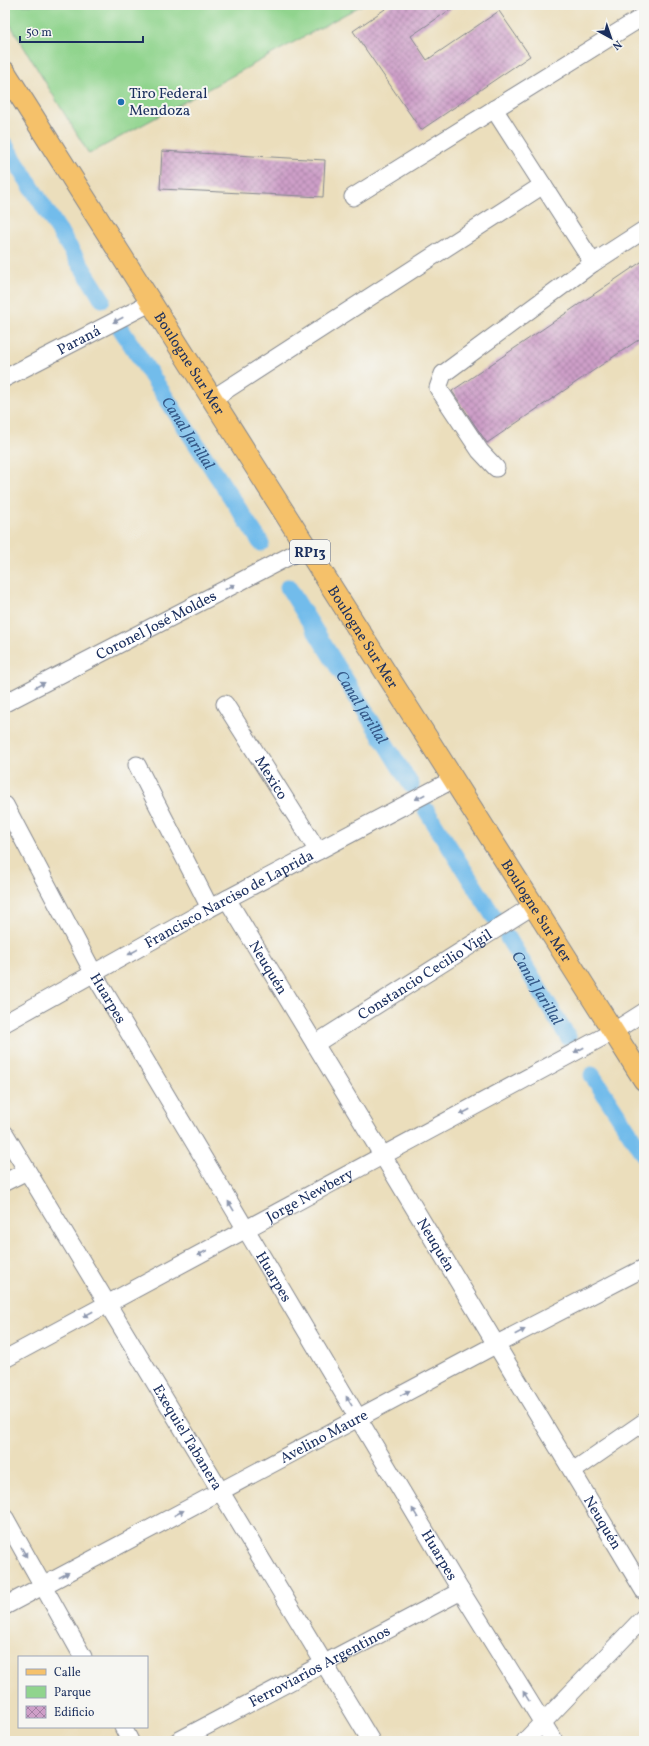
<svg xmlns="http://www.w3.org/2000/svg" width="649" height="1746" font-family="Vollkorn,serif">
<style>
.park{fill:#90d48d;stroke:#568276}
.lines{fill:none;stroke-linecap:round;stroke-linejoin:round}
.canal{stroke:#72bceb;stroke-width:17}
.building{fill:url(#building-cross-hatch)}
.minor-casing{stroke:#83868d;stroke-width:19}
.major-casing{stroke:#83868d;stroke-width:23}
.minor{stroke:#fff;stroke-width:17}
.major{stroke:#f5c16b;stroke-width:21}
.oneway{fill:#8d97ae}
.poi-dot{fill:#1f6fb2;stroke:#f6f6f2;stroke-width:1.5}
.labels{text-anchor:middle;stroke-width:4;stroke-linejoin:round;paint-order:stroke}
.shield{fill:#f6f6f2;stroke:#5d6b8a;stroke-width:1}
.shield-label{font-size:14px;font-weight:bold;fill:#1b2f5e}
.poi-label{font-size:15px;fill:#1b2f5e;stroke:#f6f6f2;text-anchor:start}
.street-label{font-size:15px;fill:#1b2f5e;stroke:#f6f6f2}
.water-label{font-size:16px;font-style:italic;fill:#355988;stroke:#f6f6f2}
</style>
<defs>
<pattern id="building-cross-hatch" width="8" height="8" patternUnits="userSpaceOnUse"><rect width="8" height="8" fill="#ce9fc8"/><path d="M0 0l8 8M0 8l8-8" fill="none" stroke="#a682a6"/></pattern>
</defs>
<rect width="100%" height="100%" fill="#f6f6f2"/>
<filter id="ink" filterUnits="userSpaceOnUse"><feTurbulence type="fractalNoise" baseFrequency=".025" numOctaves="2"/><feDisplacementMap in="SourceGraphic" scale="8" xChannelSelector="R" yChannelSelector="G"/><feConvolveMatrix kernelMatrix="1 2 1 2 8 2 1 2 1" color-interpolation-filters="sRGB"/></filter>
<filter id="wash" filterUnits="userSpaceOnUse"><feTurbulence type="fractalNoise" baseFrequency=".012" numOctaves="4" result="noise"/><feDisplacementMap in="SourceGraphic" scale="16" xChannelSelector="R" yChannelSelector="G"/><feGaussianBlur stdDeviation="0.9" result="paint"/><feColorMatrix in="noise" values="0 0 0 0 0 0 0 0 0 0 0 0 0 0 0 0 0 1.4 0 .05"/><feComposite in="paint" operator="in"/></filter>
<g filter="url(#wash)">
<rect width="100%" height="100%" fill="#ebdebc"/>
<path class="park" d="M 5,5 L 362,5 L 89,154 L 5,16 Z"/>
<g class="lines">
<g class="canal">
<path d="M 5,145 L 102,299"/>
<path id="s1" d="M 117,323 L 261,543"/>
<path id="s2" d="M 288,587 L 411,785"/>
<path d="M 426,810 L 494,917"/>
<path id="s3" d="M 508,938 L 568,1037"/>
<path d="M 592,1075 L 644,1155"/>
</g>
</g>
<g id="blocks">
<g class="building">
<path d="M 391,5 L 457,5 L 411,36 L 427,60 L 499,11 L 530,56 L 421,130 L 353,31 Z"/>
<path d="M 162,151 L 325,160 L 323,197 L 160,189 Z"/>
<path d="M 644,260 L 644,336 L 487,443 L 452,391 Z"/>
</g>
</g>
</g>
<g filter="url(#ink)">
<use href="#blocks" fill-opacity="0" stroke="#83868d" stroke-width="1"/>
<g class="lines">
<g class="minor-casing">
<g id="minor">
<path d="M 494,109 L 593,263"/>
<path d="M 353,197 L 644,16"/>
<path id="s4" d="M 5,378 L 152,302"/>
<path d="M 212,399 L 543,185"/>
<path d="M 496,468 L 480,451 L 438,388 L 443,374 L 593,263 L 644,230"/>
<path id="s5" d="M 5,703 L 307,547"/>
<path id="s6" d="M 225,704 L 318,851"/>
<path d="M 137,765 L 210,908"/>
<path id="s7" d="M 5,805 L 94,974 L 461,1591 L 554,1741"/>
<path id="s8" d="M 227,899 L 383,1156 L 644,1591"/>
<path id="s9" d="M 5,1023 L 210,908 L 454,779"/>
<path id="s10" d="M 315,1044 L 534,905"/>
<path id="s11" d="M 5,1134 L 371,1741"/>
<path d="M 5,1182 L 27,1171"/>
<path id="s12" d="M 5,1359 L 614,1031 L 644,1012"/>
<path d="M 573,1471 L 644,1422"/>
<path d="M 5,1518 L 83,1657"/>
<path id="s13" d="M 5,1606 L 497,1344 L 644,1268"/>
<path d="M 123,1727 L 130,1741"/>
<path id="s14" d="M 178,1741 L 461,1591"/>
<path d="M 525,1741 L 644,1617"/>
</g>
</g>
<g class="major-casing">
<g id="major">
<path id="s15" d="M 5,72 L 644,1080"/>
</g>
</g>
<use href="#minor" class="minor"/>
<use href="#major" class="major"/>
</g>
<defs><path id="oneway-solid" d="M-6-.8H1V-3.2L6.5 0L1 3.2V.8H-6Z"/></defs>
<g class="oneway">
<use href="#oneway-solid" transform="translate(118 320) rotate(153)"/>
<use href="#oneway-solid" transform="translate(230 587) rotate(-27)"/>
<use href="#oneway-solid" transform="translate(40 685) rotate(-27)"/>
<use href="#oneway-solid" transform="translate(420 797) rotate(152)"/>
<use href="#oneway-solid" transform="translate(133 952) rotate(151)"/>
<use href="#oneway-solid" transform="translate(579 1050) rotate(152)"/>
<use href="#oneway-solid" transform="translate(465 1112) rotate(152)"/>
<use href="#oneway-solid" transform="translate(231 1206) rotate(-121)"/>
<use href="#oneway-solid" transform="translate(202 1253) rotate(152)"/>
<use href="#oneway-solid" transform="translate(88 1314) rotate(152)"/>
<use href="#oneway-solid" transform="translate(520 1332) rotate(-27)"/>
<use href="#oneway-solid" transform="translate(405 1393) rotate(-28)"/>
<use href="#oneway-solid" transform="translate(349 1401) rotate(-121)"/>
<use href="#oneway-solid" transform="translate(179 1513) rotate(-28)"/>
<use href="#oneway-solid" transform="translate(415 1513) rotate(-121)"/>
<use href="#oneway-solid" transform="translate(24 1552) rotate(60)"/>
<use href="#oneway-solid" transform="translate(64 1575) rotate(-28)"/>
<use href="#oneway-solid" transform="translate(526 1696) rotate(-122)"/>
</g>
</g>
<circle class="poi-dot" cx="121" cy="102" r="4"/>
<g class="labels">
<rect class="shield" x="290" y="540" width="40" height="24" rx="3"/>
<g class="shield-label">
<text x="310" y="557">RP13</text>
</g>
<g class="poi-label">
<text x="129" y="98">Tiro Federal<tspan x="129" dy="17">Mendoza</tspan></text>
</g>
<g class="street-label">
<text dy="5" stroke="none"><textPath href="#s4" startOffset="83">Paraná</textPath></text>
<text dy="5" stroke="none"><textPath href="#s15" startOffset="345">Boulogne Sur Mer</textPath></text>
<text dy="5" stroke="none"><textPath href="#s5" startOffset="170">Coronel José Moldes</textPath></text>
<text dy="5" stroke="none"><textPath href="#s15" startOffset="669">Boulogne Sur Mer</textPath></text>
<text dy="5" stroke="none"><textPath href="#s6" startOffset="87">Mexico</textPath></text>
<text dy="5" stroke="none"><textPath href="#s9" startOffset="256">Francisco Narciso de Laprida</textPath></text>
<text dy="5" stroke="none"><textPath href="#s15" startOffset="993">Boulogne Sur Mer</textPath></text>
<text dy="5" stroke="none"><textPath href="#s8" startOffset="80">Neuquén</textPath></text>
<text dy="5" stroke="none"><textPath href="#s10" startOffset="130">Constancio Cecilio Vigil</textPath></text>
<text dy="5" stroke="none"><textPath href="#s7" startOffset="219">Huarpes</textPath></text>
<text dy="5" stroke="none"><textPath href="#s12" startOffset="346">Jorge Newbery</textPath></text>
<text dy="5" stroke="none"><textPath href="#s8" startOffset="404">Neuquén</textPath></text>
<text dy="5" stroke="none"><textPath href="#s7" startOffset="543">Huarpes</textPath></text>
<text dy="5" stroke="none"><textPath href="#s13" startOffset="361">Avelino Maure</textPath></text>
<text dy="5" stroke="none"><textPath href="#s11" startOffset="354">Exequiel Tabanera</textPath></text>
<text dy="5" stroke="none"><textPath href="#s8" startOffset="728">Neuquén</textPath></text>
<text dy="5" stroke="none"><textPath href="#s7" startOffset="867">Huarpes</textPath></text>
<text dy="5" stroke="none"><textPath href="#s14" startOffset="160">Ferroviarios Argentinos</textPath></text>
</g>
<g class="water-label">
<text dy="6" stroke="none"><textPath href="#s1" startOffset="131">Canal Jarillal</textPath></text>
<text dy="6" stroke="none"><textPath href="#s2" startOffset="141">Canal Jarillal</textPath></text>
<text dy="6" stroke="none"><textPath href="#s3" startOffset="58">Canal Jarillal</textPath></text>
</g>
</g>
<rect width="649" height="1746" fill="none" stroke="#f6f6f2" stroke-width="20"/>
<rect x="18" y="1656" width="130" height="72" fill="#f6f6f2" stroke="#9ea6b7"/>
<rect x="26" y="1669" width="20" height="6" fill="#f5c16b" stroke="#9ea6b7"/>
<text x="54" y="1676" font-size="12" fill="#1b2f5e">Calle</text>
<rect x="26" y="1686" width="20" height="12" fill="#90d48d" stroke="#9ea6b7"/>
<text x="54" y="1696" font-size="12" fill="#1b2f5e">Parque</text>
<rect x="26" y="1706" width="20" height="12" fill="url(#building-cross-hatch)" stroke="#9ea6b7"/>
<text x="54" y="1716" font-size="12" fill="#1b2f5e">Edificio</text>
<g transform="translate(611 38) rotate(140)" stroke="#f6f6f2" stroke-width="3" paint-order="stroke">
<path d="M0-3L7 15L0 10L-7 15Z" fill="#1b2f5e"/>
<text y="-6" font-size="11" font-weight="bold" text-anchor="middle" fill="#1b2f5e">N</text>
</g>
<path d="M20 36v6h123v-6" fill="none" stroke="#1b2f5e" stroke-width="2"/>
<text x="26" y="36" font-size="12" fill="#1b2f5e" stroke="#f6f6f2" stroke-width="3" paint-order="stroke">50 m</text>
</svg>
